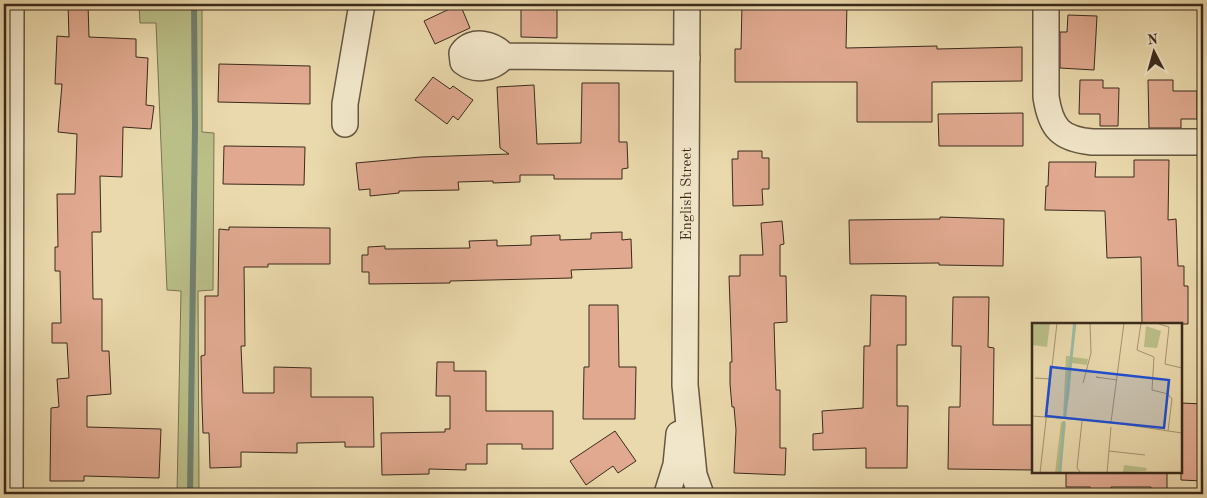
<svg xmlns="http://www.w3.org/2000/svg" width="1207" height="498" font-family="'Old Standard TT',serif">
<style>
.green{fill:#babe87;stroke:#7a7452}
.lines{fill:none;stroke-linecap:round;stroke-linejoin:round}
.stream{stroke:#728171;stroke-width:6}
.building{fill:#e0a990;stroke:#3a2b1c}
.minor-casing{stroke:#665640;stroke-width:28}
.minor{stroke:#f1e6c9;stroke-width:25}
.labels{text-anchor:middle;stroke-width:4;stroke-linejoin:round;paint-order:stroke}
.street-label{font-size:15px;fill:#3a2b1c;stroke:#f1e6c9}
.inset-river{fill:none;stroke:#98baaa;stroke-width:2.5}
.inset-road{fill:none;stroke:#a49372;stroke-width:1}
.view{fill:#1d4ed8;fill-opacity:0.15;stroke:#1d4ed8;stroke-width:2.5}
.inset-edge{fill:none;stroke:#3a2b1c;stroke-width:2.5}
</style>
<rect width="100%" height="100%" fill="#ead9ac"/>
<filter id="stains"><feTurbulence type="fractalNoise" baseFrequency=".004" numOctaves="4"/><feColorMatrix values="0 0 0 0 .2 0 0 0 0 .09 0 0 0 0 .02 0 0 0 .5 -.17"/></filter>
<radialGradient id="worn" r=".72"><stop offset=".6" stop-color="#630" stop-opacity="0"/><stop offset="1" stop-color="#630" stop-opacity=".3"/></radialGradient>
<path class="green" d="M 139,4 L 202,4 L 202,132 L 214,133 L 213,290 L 198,291 L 199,494 L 177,494 L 181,291 L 167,290 L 156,23 L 140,23 Z"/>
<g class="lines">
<path class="stream" d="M 190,492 L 195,127 L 194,4"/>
</g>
<g class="building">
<path d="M 68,4 L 88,4 L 89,37 L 136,39 L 136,57 L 148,58 L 146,105 L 154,106 L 151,129 L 123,127 L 122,177 L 100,176 L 101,232 L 92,232 L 93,299 L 102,299 L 102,351 L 109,351 L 111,394 L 87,396 L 87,427 L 161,429 L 159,478 L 84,476 L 84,481 L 50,481 L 51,408 L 59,407 L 57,379 L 69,378 L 67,343 L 52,343 L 52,323 L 61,323 L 60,271 L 55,271 L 55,247 L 58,247 L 57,194 L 75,194 L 77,134 L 58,132 L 62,84 L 55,84 L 57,36 L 69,37 Z"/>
<path d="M 460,4 L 470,28 L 435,44 L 424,21 Z"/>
<path d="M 742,4 L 847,4 L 846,48 L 937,46 L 937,49 L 1022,47 L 1022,81 L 932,82 L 932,122 L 857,122 L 857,82 L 735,82 L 735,49 L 741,49 Z"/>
<path d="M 521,8 L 557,8 L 557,38 L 521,37 Z"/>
<path d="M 1068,15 L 1097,16 L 1094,70 L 1060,68 L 1060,32 L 1067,32 Z"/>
<path d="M 219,64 L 310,66 L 310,104 L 218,102 Z"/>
<path d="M 433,77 L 450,89 L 453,86 L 473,100 L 458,120 L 453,116 L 447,124 L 415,100 Z"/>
<path d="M 1080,80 L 1103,80 L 1103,88 L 1119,88 L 1118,126 L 1100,126 L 1100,114 L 1079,114 Z"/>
<path d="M 1148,80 L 1173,80 L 1173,91 L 1197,91 L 1197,119 L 1181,119 L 1181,128 L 1149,128 Z"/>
<path d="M 582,83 L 619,83 L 619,142 L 627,142 L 628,168 L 622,169 L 622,179 L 554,179 L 554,175 L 520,175 L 520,182 L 493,183 L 493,181 L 458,182 L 459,190 L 399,191 L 399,193 L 370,196 L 370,189 L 359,190 L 356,163 L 421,157 L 509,154 L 500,148 L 497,87 L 534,85 L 537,144 L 581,143 Z"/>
<path d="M 1023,113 L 1023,146 L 939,146 L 938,114 Z"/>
<path d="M 224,146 L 305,147 L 304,185 L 223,184 Z"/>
<path d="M 738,151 L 762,151 L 762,158 L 769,158 L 769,189 L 762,189 L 763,205 L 733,206 L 732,159 L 738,159 Z"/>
<path d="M 1134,160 L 1169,160 L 1168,220 L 1176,219 L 1178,266 L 1184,266 L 1184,286 L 1188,286 L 1188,324 L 1142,324 L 1141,257 L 1107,258 L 1105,211 L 1045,210 L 1046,186 L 1048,186 L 1049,162 L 1096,162 L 1095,177 L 1134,177 Z"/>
<path d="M 940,217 L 1004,219 L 1003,266 L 939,265 L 939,263 L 850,264 L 849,220 L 940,219 Z"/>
<path d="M 782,221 L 784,244 L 780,245 L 780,276 L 786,276 L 787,322 L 774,323 L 776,390 L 780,390 L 780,448 L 786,448 L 785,475 L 734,473 L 736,430 L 734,407 L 732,407 L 730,384 L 730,362 L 732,362 L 729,276 L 740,276 L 740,255 L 763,255 L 761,223 Z"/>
<path d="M 229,227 L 330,228 L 330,264 L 268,264 L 268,267 L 244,267 L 245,346 L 241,346 L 243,393 L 274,393 L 274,367 L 311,368 L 311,397 L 373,397 L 374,447 L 345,447 L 345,442 L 297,443 L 297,453 L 241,452 L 241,467 L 210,468 L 209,433 L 203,433 L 202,404 L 201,356 L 205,355 L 205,296 L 218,296 L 219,229 L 229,230 Z"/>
<path d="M 622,232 L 622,240 L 631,239 L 632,268 L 571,270 L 572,278 L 450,281 L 450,283 L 369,284 L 369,272 L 362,272 L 362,255 L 368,255 L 368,247 L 385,246 L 385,249 L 470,248 L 469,241 L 497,240 L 497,246 L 531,245 L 531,236 L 560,235 L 560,240 L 591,239 L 591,233 Z"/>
<path d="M 871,295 L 906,296 L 906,345 L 897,345 L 897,406 L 908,406 L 907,468 L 866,468 L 866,448 L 813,450 L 813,434 L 823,433 L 822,411 L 863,408 L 864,346 L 870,346 Z"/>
<path d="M 953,297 L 989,297 L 988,347 L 994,348 L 993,425 L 1033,425 L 1033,470 L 948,469 L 949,407 L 960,407 L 961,346 L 952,346 Z"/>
<path d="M 589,305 L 618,305 L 619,367 L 636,367 L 635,419 L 583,419 L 584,367 L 589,367 Z"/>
<path d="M 437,362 L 454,362 L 454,371 L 486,371 L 486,411 L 553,411 L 553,449 L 522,449 L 522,444 L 487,444 L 487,464 L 466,464 L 466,470 L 429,469 L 429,474 L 382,475 L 381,433 L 445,432 L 445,429 L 450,429 L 450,396 L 436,396 Z"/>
<path d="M 1181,403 L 1203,404 L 1203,481 L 1181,480 Z"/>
<path d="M 615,431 L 636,461 L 618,473 L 613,466 L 586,485 L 570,461 Z"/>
<path d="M 1066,472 L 1167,472 L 1167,492 L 1151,492 L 1151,487 L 1111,487 L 1111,493 L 1090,493 L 1090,487 L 1066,487 Z"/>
</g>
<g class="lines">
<g class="minor-casing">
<g id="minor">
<path d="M 687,4 L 685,385 L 694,475 L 700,492"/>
<path d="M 1046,4 L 1046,97 C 1051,129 1061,139 1092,142 L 1203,142"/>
<path d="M 504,56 C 494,44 472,38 462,53 L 463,62 C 476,72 494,68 504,56 L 687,58"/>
<path d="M 345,124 L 345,104 L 362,4"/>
<path d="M 10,494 L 11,4"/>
<path d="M 667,494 L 676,465 L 679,434"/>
</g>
</g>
<use href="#minor" class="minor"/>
</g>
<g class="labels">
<g class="street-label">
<text transform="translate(686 194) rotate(-90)" y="5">English Street</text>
</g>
</g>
<g transform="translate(1032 323)">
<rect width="150" height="150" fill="#ead9ac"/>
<path d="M 0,0 L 18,0 L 15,24 L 0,22 ZM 41,0 L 44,0 L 40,34 L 56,36 L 55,42 L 40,40 L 37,75 L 31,95 L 34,33 L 38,33 ZM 114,3 L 129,8 L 125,25 L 112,24 ZM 29,99 L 34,100 L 29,150 L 23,150 ZM 92,142 L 115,145 L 114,148 L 91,149 Z" fill="#babe87"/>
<path class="inset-river" d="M 33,94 L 43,0M 28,150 L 32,98"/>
<path class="inset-road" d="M 109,0 L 105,27 L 122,34 L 120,67 L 136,71 L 140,76M 124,0 L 137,4 L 133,41 L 150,45M 3,55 L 19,56M 68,55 L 64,54 L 85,57M 51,60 L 59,30 L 58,0M 0,93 L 79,99M 79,99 L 92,0M 83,100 L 150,110M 136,108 L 140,76M 77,128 L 113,132M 8,150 L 25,0M 49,150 L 45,145 L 50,98M 75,150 L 79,104"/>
<path class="view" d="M 19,44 L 137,57 L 132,105 L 14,93 Z"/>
<rect width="150" height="150" class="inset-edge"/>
</g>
<rect width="1207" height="498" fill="none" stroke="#ead9ac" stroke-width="20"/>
<rect x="5" y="5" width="1197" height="488" fill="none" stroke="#3a2b1c" stroke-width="2.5"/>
<rect x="10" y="10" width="1187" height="478" fill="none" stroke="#3a2b1c"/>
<g transform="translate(1154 52) rotate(354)" stroke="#f1e6c9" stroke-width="4" paint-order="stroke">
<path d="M0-4L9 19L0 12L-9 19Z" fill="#3a2b1c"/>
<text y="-8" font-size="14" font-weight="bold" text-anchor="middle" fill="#3a2b1c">N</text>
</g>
<rect width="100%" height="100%" filter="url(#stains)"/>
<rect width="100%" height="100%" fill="url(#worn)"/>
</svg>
